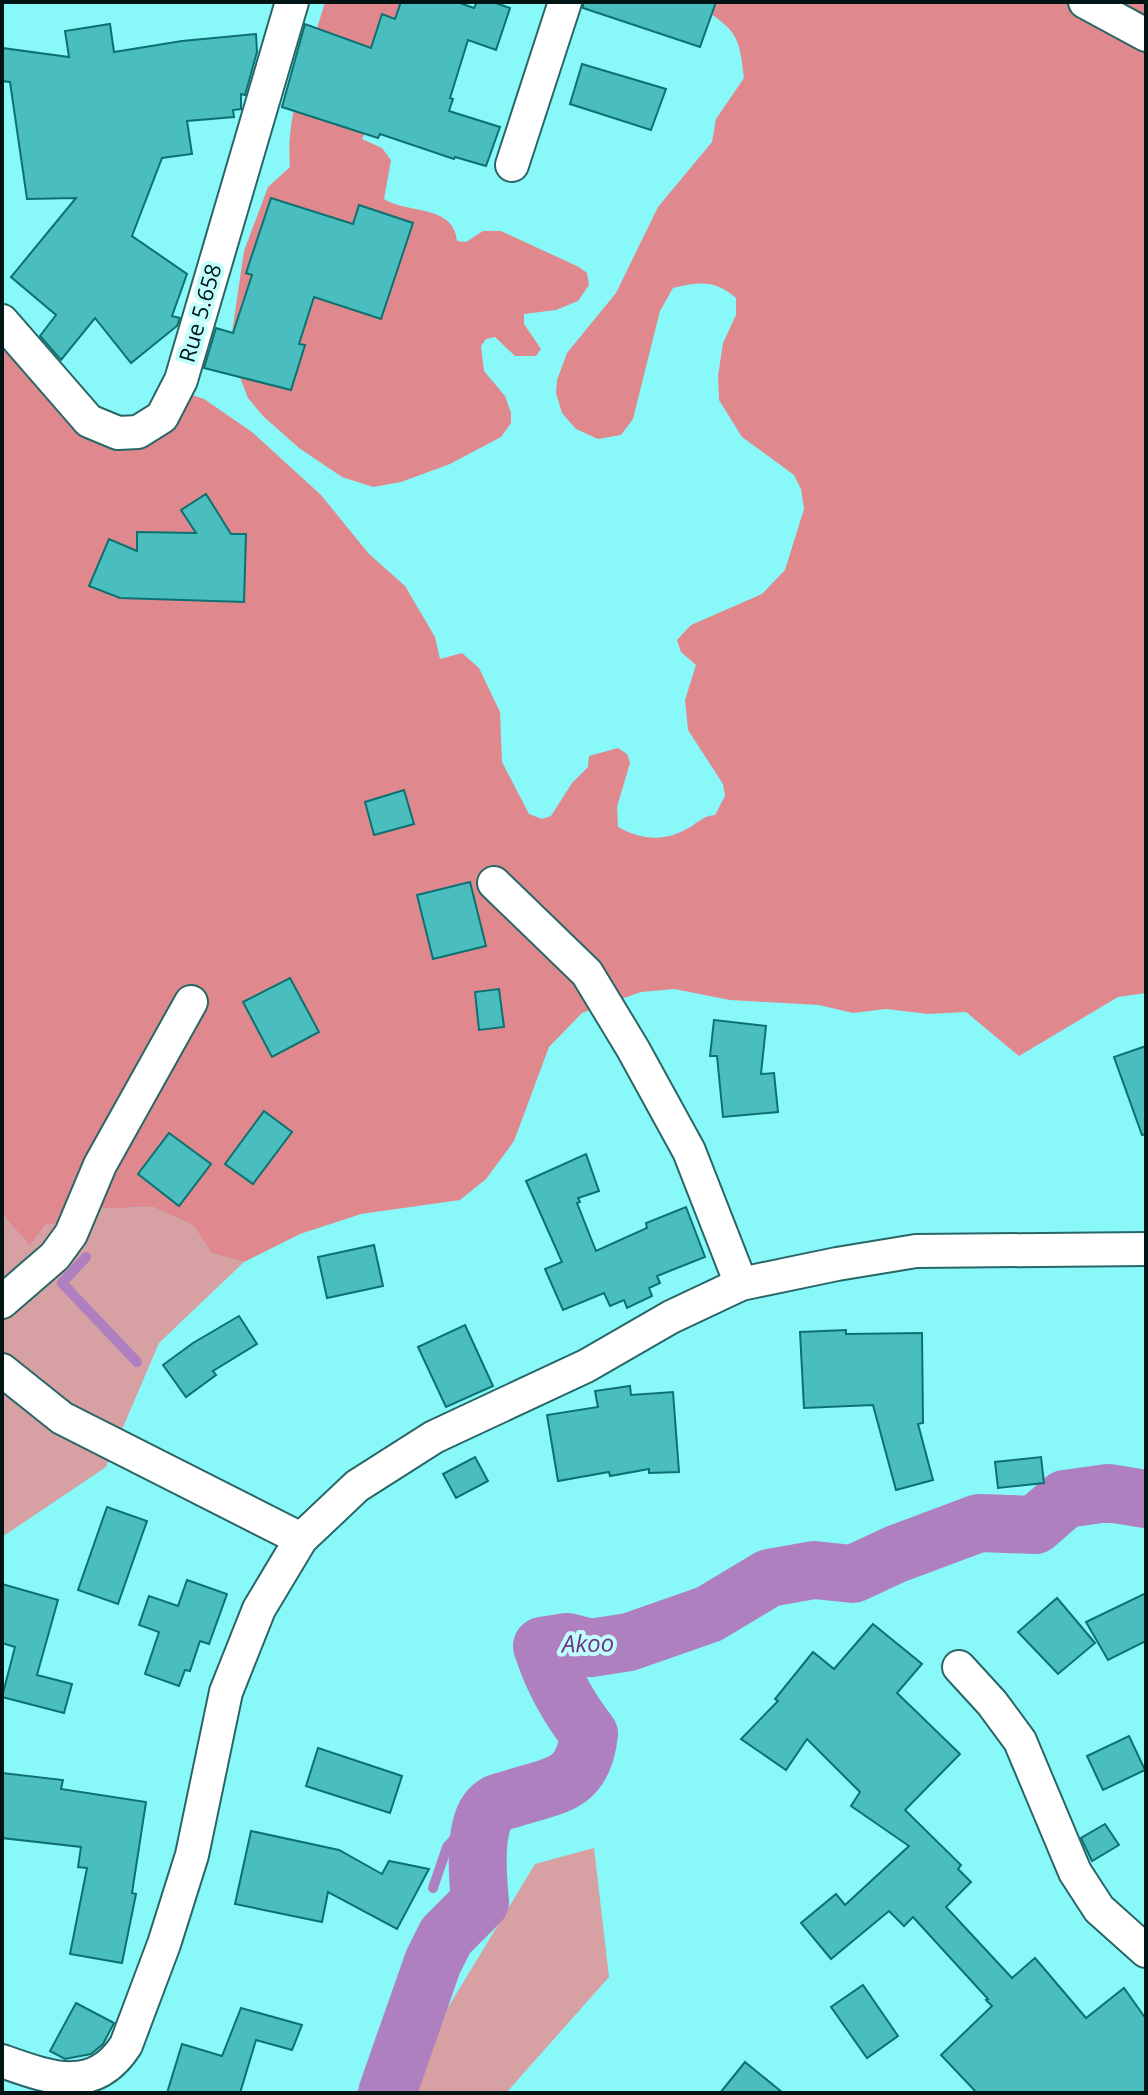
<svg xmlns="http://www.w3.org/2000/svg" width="1148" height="2095" font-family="'Open Sans',sans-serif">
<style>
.green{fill:#d7a0a2}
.forest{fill:#df898e}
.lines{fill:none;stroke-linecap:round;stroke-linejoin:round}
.stream{stroke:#ae80c0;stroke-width:10}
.river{stroke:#ae80c0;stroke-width:58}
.building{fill:#4abebf;stroke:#0d7172;stroke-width:2}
.minor-casing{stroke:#2a6667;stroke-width:36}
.minor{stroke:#fff;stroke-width:32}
.labels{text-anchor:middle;stroke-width:8;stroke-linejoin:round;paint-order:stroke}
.street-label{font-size:22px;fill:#001414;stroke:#c0fefe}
.water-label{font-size:24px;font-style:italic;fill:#6f3584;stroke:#c0fefe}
</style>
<rect width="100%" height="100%" fill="#89f8f9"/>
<g class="green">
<path d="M 153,1207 L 194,1226 L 211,1253 L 244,1262 L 159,1343 L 106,1467 L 2,1537 L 2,1214 L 30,1246 L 46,1224 L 88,1209 Z"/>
<path d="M 594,1848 L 609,1977 L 506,2093 L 396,2093 L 535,1864 Z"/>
</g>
<g class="forest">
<path d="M 325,2 L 399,2 L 404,11 L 388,89 L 362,139 L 382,148 L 391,160 L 384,199 C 407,214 454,204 457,241 L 466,242 L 483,231 L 501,231 L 579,267 L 587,273 L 589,285 L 578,301 L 556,310 L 524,314 L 524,324 L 541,349 L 536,356 L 515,356 L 495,337 L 486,339 L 481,346 L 484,371 L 505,396 L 511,413 L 511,423 L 501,437 L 450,464 L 401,482 L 373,487 L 342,477 L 299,448 L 263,416 L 248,398 L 236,367 L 232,333 L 244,251 L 268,187 L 290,167 C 285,112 310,54 325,2 Z"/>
<path d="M 695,2 L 1146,2 L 1146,993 L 1118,997 L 1019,1056 L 966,1012 L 928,1014 L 886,1009 L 853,1013 L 819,1005 L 730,1000 L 674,989 L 641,992 L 582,1013 L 549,1047 L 514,1141 L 486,1179 L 460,1200 L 361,1214 L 300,1234 L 244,1262 L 211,1253 L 194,1226 L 153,1207 L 88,1209 L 58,1224 L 46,1224 L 30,1246 L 2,1214 L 2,324 L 125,434 L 187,393 L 204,399 L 252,432 L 321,495 L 369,554 L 405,586 L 435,637 L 440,659 L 462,653 L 479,668 L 500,712 L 502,762 L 529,814 L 542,819 L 551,816 L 572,783 L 588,767 L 589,756 L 618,748 L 627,754 L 630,763 L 617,807 L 618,827 C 644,841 666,842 692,826 C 700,820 705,816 715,815 L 725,796 L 723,784 L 688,730 L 685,700 L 696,665 L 681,652 L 677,640 L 691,625 L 762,594 L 785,570 L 804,509 L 801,489 L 794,475 L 742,437 L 719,400 L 718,376 L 723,343 L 736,315 L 736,298 C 715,279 698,282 673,288 L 660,311 L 633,419 L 621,435 L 598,439 L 576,429 L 562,413 L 556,393 L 557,380 L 567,353 L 616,293 L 658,207 L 712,142 L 716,119 L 744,78 C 739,28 733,31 695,2 Z"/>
</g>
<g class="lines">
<g class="stream">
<path d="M 86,1257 L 62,1283 L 137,1362"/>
<path d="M 433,1888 L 447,1847 L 461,1831 L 466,1816 L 484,1818"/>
</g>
<path class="river" d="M 387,2093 L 433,1962 L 446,1936 L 480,1902 C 478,1880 472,1820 493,1806 C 497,1802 505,1801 511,1799 C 553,1785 583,1788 589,1734 C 568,1707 552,1678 542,1646 L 567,1642 L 591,1648 L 629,1642 L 709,1614 L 769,1578 L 814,1570 L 853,1574 L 896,1554 L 979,1523 L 1035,1525 L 1065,1499 L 1108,1493 L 1146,1499"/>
</g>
<g class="building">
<path d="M 401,2 L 457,2 L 474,8 L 477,2 L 493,2 L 510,8 L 496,50 L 468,40 L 450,98 L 453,99 L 449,111 L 500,127 L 486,166 L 455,157 L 454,159 L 380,134 L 378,138 L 282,107 L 305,24 L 371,48 L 382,14 L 395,19 Z"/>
<path d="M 583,2 L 716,2 L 700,47 L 583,8 Z"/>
<path d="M 110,24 L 114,52 L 182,41 L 256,34 L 257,52 L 245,95 L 241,94 L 241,109 L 233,110 L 234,117 L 187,121 L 192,154 L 162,158 L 132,236 L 187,274 L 172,316 L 180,318 L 177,326 L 131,363 L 95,318 L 61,360 L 40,336 L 56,315 L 11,277 L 76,198 L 27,199 L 10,82 L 2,81 L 2,48 L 69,57 L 65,31 Z"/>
<path d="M 582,64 L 666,89 L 651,130 L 570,104 Z"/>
<path d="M 271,198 L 353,224 L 359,205 L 413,223 L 381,319 L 314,297 L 299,344 L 305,345 L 291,390 L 204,368 L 216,328 L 233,333 L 252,275 L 246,273 Z"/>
<path d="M 206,494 L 231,534 L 246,534 L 244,602 L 120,598 L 89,586 L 109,539 L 137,551 L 137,532 L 196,533 L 181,510 Z"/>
<path d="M 404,790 L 414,824 L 374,835 L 365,802 Z"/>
<path d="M 470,882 L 486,946 L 433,959 L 417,895 Z"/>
<path d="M 290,978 L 319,1032 L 272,1057 L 243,1002 Z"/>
<path d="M 499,989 L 504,1027 L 479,1030 L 475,992 Z"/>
<path d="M 714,1020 L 766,1026 L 761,1074 L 774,1073 L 778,1112 L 723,1117 L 717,1056 L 710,1056 Z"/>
<path d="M 1146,1046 L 1146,1134 L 1142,1135 L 1114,1057 Z"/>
<path d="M 264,1111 L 292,1132 L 253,1184 L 225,1164 Z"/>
<path d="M 169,1133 L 211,1164 L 179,1206 L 138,1174 Z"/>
<path d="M 586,1154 L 599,1191 L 578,1198 L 580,1202 L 577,1203 L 596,1251 L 647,1228 L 646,1223 L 686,1207 L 705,1257 L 657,1276 L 660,1283 L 649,1288 L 652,1296 L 627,1308 L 624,1300 L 610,1306 L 604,1293 L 563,1310 L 545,1269 L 562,1262 L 526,1181 Z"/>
<path d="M 374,1245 L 383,1286 L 327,1298 L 318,1257 Z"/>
<path d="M 239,1316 L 257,1344 L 213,1371 L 216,1375 L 186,1397 L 163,1365 L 193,1343 Z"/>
<path d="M 465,1325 L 493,1386 L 446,1407 L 418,1347 Z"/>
<path d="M 846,1330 L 846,1334 L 922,1333 L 923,1423 L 918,1424 L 933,1480 L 896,1490 L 873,1405 L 804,1408 L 800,1332 Z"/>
<path d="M 630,1386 L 631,1395 L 673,1392 L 679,1472 L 649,1473 L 649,1469 L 610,1476 L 609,1472 L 558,1481 L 547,1415 L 598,1407 L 595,1391 Z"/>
<path d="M 475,1457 L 488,1481 L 456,1498 L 443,1474 Z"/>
<path d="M 1041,1457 L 1044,1483 L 998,1488 L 995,1462 Z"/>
<path d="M 107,1507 L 147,1521 L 118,1604 L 78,1590 Z"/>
<path d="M 187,1580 L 227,1594 L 209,1644 L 200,1641 L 190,1671 L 185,1670 L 179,1686 L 145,1674 L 159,1632 L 139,1625 L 149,1596 L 178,1606 Z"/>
<path d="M 2,1584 L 58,1600 L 37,1675 L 72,1684 L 64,1713 L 2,1697 L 15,1647 L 2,1643 Z"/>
<path d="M 1146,1593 L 1146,1641 L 1108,1660 L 1086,1622 Z"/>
<path d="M 1057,1598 L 1095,1643 L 1058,1674 L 1018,1632 Z"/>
<path d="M 873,1624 L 922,1664 L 897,1693 L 960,1754 L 905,1810 L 961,1865 L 958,1869 L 971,1882 L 946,1907 L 1012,1978 L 1035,1958 L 1086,2018 L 1124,1988 L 1146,2019 L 1146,2093 L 977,2093 L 941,2055 L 992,2006 L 986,2000 L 988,1999 L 913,1917 L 904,1926 L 889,1911 L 831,1959 L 801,1923 L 836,1894 L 845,1905 L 909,1846 L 851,1806 L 860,1792 L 807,1739 L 786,1770 L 741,1739 L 778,1701 L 775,1699 L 813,1652 L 834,1669 Z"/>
<path d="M 1129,1736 L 1145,1770 L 1103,1790 L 1087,1756 Z"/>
<path d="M 318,1748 L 402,1776 L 390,1813 L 306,1786 Z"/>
<path d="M 2,1773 L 63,1780 L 61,1789 L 146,1802 L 132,1893 L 136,1894 L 122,1963 L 70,1954 L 87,1868 L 78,1867 L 81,1847 L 2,1838 Z"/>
<path d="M 1105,1824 L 1119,1845 L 1092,1861 L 1081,1838 Z"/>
<path d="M 251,1831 L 339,1850 L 382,1874 L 389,1861 L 429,1869 L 397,1929 L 328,1892 L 322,1922 L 235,1904 Z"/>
<path d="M 863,1985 L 898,2036 L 867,2058 L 831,2007 Z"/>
<path d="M 76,2003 L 114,2023 L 103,2044 L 91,2054 L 65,2059 L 50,2051 Z"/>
<path d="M 241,2008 L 302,2025 L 292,2050 L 256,2040 L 240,2093 L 167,2093 L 182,2044 L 222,2056 Z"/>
<path d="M 745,2062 L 756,2071 L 783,2093 L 720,2093 Z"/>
</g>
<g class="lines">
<g class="minor-casing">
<g id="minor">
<path d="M 1085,2 L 1146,35"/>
<path d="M 512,165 L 565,2"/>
<path d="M 2,321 L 89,421 L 118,433 L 138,432 L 162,417 L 181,380 L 292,2"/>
<path d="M 494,883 L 587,973 L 633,1049 L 689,1151 L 741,1284"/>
<path d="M 2,1302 L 55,1256 L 71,1234 L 100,1165 L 191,1002"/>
<path d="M 2,1370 L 62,1418 L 301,1539"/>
<path d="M 959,1667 L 992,1703 L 1020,1741 L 1075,1872 L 1099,1909 L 1146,1951"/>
<path d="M 2,2061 C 50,2078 94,2095 126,2045 L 164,1944 L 192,1855 L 226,1692 L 259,1609 L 301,1539 L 357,1486 L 434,1437 L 586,1366 L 671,1317 L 741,1284 L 837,1264 L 916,1251 L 1146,1249"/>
</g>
</g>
<use href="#minor" class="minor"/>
</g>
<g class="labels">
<g class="street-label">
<text transform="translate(200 313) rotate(-74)" y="8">Rue 5.658</text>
</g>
<g class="water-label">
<text transform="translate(588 1644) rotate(-1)" y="8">Akoo</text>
</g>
</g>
<rect width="1148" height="2095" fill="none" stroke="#001414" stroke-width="8"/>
</svg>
